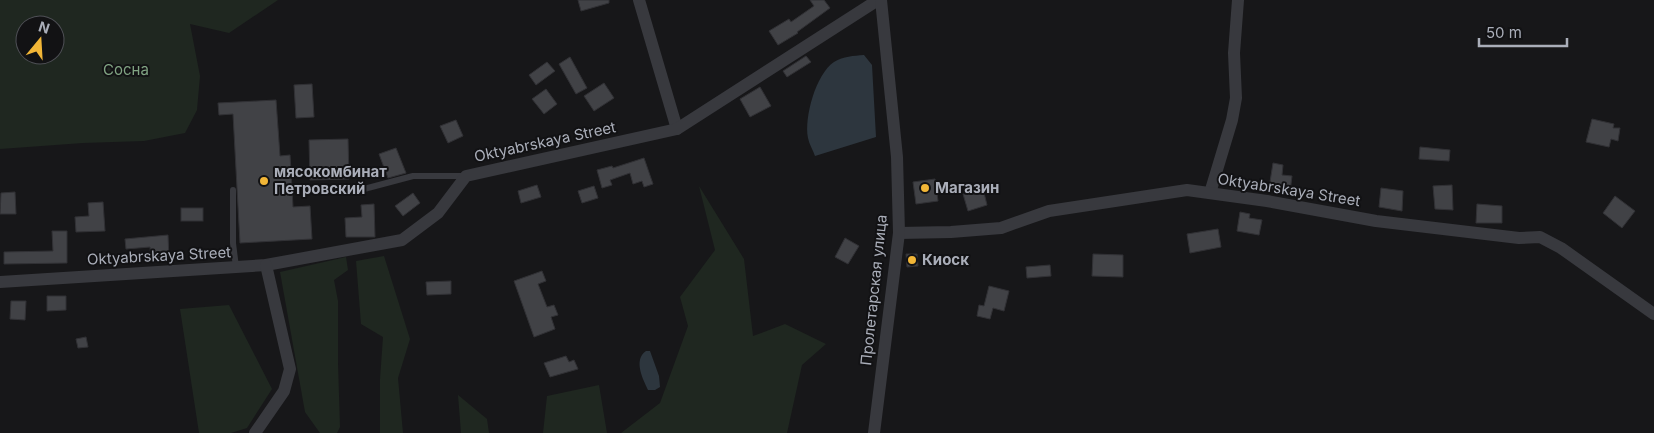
<svg xmlns="http://www.w3.org/2000/svg" width="1654" height="433" font-family="Inter,sans-serif">
<style>
.green{fill:#1f2720;fill-rule:evenodd}
.water{fill:#2d363e}
.building{fill:#414246;stroke:#313135}
.lines{fill:none;stroke-linecap:round;stroke-linejoin:round}
.service{stroke:#38393e;stroke-width:6}
.minor{stroke:#38393e;stroke-width:12}
.poi-dot{fill:#f2b637;stroke:#121214;stroke-width:2}
.labels{text-anchor:middle;stroke-width:4;stroke-linejoin:round;paint-order:stroke}
.park-label{font-size:15px;fill:#81a483;stroke:#121214}
.street-label{font-size:15px;fill:#aaaeb9;stroke:#121214}
.poi-label{font-size:15px;font-weight:bold;fill:#aaaeb9;stroke:#121214;text-anchor:start}
</style>
<rect width="100%" height="100%" fill="#171719"/>
<g class="green">
<path d="M 0,0 L 278,0 L 229,33 L 190,24 L 200,76 L 197,110 L 185,133 L 144,141 L 83,143 L 0,149 ZM 25,25 L 55,25 L 55,55 L 25,55 Z"/>
<path d="M 699,186 L 744,259 L 753,336 L 785,324 L 826,344 L 802,365 L 787,433 L 621,433 L 660,403 L 688,326 L 680,297 L 715,250 Z"/>
<path d="M 384,256 L 410,339 L 398,378 L 403,433 L 380,433 L 380,379 L 383,337 L 361,324 L 356,261 Z"/>
<path d="M 346,257 L 348,270 L 334,280 L 338,301 L 338,363 L 340,427 L 337,433 L 320,433 L 305,412 L 280,272 Z"/>
<path d="M 229,305 L 272,389 L 247,428 L 231,433 L 199,433 L 180,309 Z"/>
<path d="M 599,385 L 607,433 L 543,433 L 547,396 Z"/>
<path d="M 458,395 L 487,419 L 489,433 L 461,433 Z"/>
</g>
<g class="water">
<path d="M 864,55 L 872,65 L 876,137 L 815,156 C 813,150 809,144 808,138 C 804,117 816,74 834,62 C 844,56 853,56 864,55 Z"/>
<path d="M 646,351 L 650,351 L 659,376 L 660,387 L 655,390 L 648,390 C 643,379 633,360 646,351 Z"/>
</g>
<g class="building">
<path d="M 578,0 L 609,0 L 609,3 L 581,11 Z"/>
<path d="M 810,0 L 824,0 L 830,8 L 797,32 L 798,33 L 778,45 L 769,31 L 789,19 L 791,22 L 814,6 Z"/>
<path d="M 806,56 L 811,62 L 787,77 L 783,71 Z"/>
<path d="M 570,57 L 587,88 L 576,94 L 559,64 Z"/>
<path d="M 547,62 L 555,71 L 536,85 L 529,75 Z"/>
<path d="M 604,83 L 614,98 L 594,111 L 584,96 Z"/>
<path d="M 312,84 L 314,117 L 296,118 L 294,85 Z"/>
<path d="M 760,87 L 771,106 L 750,117 L 740,99 Z"/>
<path d="M 546,89 L 557,104 L 544,114 L 532,99 Z"/>
<path d="M 276,100 L 280,156 L 290,155 L 293,207 L 310,206 L 312,239 L 240,243 L 233,114 L 219,115 L 218,103 Z"/>
<path d="M 1592,119 L 1614,124 L 1613,128 L 1620,128 L 1618,141 L 1611,139 L 1609,147 L 1586,142 Z"/>
<path d="M 456,120 L 463,136 L 448,143 L 440,126 Z"/>
<path d="M 348,139 L 349,179 L 310,180 L 309,140 Z"/>
<path d="M 1420,147 L 1450,150 L 1449,161 L 1419,159 Z"/>
<path d="M 396,148 L 406,173 L 388,178 L 379,154 Z"/>
<path d="M 644,158 L 653,184 L 644,187 L 642,181 L 633,184 L 630,173 L 610,180 L 612,185 L 602,188 L 597,170 L 612,166 L 613,168 Z"/>
<path d="M 1273,163 L 1283,165 L 1282,175 L 1292,176 L 1290,192 L 1269,188 Z"/>
<path d="M 935,179 L 938,201 L 916,204 L 913,182 Z"/>
<path d="M 537,185 L 541,197 L 521,203 L 518,191 Z"/>
<path d="M 1452,185 L 1453,210 L 1435,209 L 1433,186 Z"/>
<path d="M 594,186 L 598,198 L 582,203 L 578,191 Z"/>
<path d="M 1381,188 L 1403,191 L 1402,211 L 1379,207 Z"/>
<path d="M 983,189 L 987,205 L 968,211 L 963,194 Z"/>
<path d="M 15,192 L 16,214 L 0,214 L 1,193 Z"/>
<path d="M 413,193 L 420,203 L 403,216 L 395,206 Z"/>
<path d="M 1615,196 L 1635,211 L 1622,228 L 1603,213 Z"/>
<path d="M 103,202 L 105,231 L 76,232 L 75,217 L 89,216 L 88,203 Z"/>
<path d="M 374,204 L 375,237 L 346,237 L 345,218 L 362,217 L 361,205 Z"/>
<path d="M 1477,204 L 1502,206 L 1502,223 L 1476,223 Z"/>
<rect x="181" y="208" width="22" height="13"/>
<path d="M 1240,212 L 1250,214 L 1249,218 L 1262,220 L 1259,235 L 1237,231 Z"/>
<path d="M 1218,229 L 1221,247 L 1190,253 L 1187,234 Z"/>
<path d="M 52,231 L 67,231 L 67,263 L 4,264 L 4,252 L 53,251 Z"/>
<path d="M 168,235 L 169,259 L 151,260 L 150,247 L 126,249 L 125,239 Z"/>
<path d="M 845,238 L 859,246 L 848,264 L 835,257 Z"/>
<path d="M 906,254 L 917,254 L 918,266 L 907,267 Z"/>
<path d="M 1093,254 L 1123,255 L 1123,277 L 1092,276 Z"/>
<path d="M 1050,265 L 1051,276 L 1027,278 L 1026,267 Z"/>
<path d="M 542,271 L 546,281 L 538,284 L 547,307 L 554,305 L 558,315 L 551,317 L 555,329 L 534,337 L 514,281 Z"/>
<path d="M 451,281 L 451,294 L 427,295 L 426,282 Z"/>
<path d="M 989,286 L 1009,291 L 1004,311 L 993,308 L 990,319 L 977,316 L 979,305 L 984,306 Z"/>
<path d="M 47,296 L 66,296 L 66,310 L 47,311 Z"/>
<path d="M 11,301 L 26,301 L 25,320 L 10,319 Z"/>
<path d="M 86,337 L 88,347 L 78,348 L 76,339 Z"/>
<path d="M 566,356 L 569,362 L 574,360 L 578,369 L 550,377 L 544,363 Z"/>
</g>
<g class="lines">
<g class="service">
<path d="M 364,189 L 413,176 L 465,176"/>
<path d="M 233,190 L 233,243 L 236,267"/>
</g>
<g class="minor">
<path d="M 639,0 L 677,129"/>
<path d="M 1210,193 L 1232,120 L 1236,98 L 1234,53 L 1238,0"/>
<path d="M 899,233 L 951,232 L 1001,228 L 1049,211 L 1187,190 L 1267,201 L 1376,221 L 1519,238 L 1540,237 L 1561,248 L 1654,314"/>
<path d="M 0,282 L 266,265 L 402,240 L 438,213 L 466,176 L 677,129 L 878,0"/>
<path d="M 255,433 L 284,391 L 290,369 L 266,265"/>
<path d="M 874,433 L 899,233 L 897,157 L 881,0"/>
</g>
</g>
<g class="poi-dot">
<circle cx="264" cy="181" r="5"/>
<circle cx="925" cy="188" r="5"/>
<circle cx="912" cy="260" r="5"/>
</g>
<g class="labels">
<g class="park-label">
<text x="126" y="75">Сосна</text>
</g>
<g class="street-label">
<text transform="translate(545 142) rotate(-12)" y="5">Oktyabrskaya Street</text>
<text transform="translate(1289 190) rotate(9)" y="5">Oktyabrskaya Street</text>
<text transform="translate(159 256) rotate(-3)" y="5">Oktyabrskaya Street</text>
<text transform="translate(874 290) rotate(-84)" y="5">Пролетарская улица</text>
</g>
<g class="poi-label">
<text x="274" y="177">мясокомбинат<tspan x="274" dy="17">Петровский</tspan></text>
<text x="935" y="193">Магазин</text>
<text x="922" y="265">Киоск</text>
</g>
</g>
<g transform="translate(40 40) rotate(18)"><circle r="24" fill="#121214" stroke="#4f5056"/>
<path d="M0-4L9 19L0 12L-9 19Z" fill="#f2b637"/>
<text y="-8" font-size="14" font-weight="bold" text-anchor="middle" fill="#aaaeb9">N</text>
</g>
<path d="M1479 38v8h88v-8" fill="none" stroke="#aaaeb9" stroke-width="2.5"/>
<text x="1486" y="38" font-size="15" fill="#aaaeb9" stroke="#121214" stroke-width="4" paint-order="stroke">50 m</text>
</svg>
